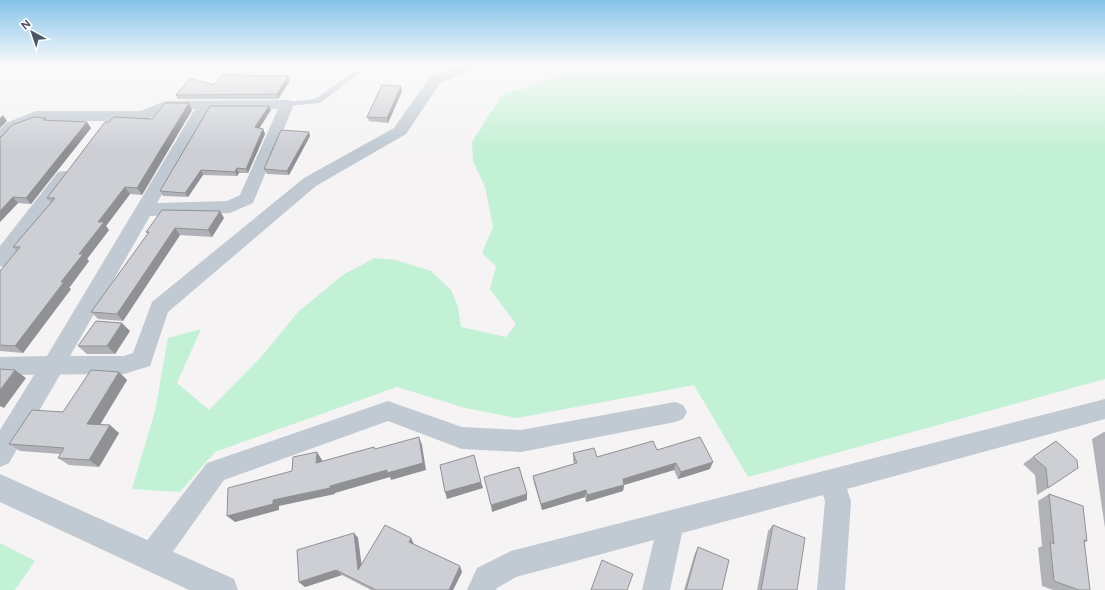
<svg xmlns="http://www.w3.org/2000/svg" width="1105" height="590" font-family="Figtree,sans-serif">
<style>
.green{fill:#c3f1d5}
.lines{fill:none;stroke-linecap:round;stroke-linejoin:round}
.service{fill:#c1cad2;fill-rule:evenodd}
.minor{fill:#c1cad2;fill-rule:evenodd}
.tertiary{fill:#c1cad2;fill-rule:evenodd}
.wall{fill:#b0b2b7}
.shaded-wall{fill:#909195}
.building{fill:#cdcfd5;stroke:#909195}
</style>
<rect width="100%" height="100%" fill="#f5f3f3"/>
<g class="green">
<path d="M 575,66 L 1105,66 L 1105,379 L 748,477 L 694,385 L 517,418 L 465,408 L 397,387 L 215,452 L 180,492 L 132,489 L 155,411 L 168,338 L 201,329 L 177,383 L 209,410 L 262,356 L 298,312 L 344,274 L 375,258 L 396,260 L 431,271 L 451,290 L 458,307 L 461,327 L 506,337 L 516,324 L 490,289 L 496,266 L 482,253 L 493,227 L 485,187 L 473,161 L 472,142 L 502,95 L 577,69 Z"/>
<path d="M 0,543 L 35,561 L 15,590 L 0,590 Z"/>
</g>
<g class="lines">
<path class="service" d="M 362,66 L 370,66 L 320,103 L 287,106 L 283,104 L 287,102 L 315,99 Z"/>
<g class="minor">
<path d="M 457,66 L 476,66 L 474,69 L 440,83 L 406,134 L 316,186 L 168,312 L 150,366 L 124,374 L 0,375 L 0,357 L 47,356 L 195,109 L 168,109 L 144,121 L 38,121 L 16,129 L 6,141 L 0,143 L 0,129 L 6,123 L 36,111 L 141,111 L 165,101 L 287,100 L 292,101 L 294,104 L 253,203 L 230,213 L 150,216 L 70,356 L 124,356 L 133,353 L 152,302 L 304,178 L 394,128 L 430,77 ZM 211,109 L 278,109 L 240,195 L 227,201 L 157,203 Z"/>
<path d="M 64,171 L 70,172 L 72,176 L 70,180 L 7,265 L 0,267 L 0,246 L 58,172 Z"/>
<path d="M 1105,399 L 1105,419 L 847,489 L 851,501 L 845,590 L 817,590 L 825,501 L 823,495 L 682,533 L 670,590 L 642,590 L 654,540 L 516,577 L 497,588 L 496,590 L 467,590 L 477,568 L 511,551 Z"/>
<path d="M 388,401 L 462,427 L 521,430 L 675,402 L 683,405 L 687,412 L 683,419 L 675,422 L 521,452 L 462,449 L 388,421 L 224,480 L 162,567 L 152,570 L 142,567 L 139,557 L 142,547 L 207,463 Z"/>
</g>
<g class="tertiary">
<path d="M 53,356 L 62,359 L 65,366 L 9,463 L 0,467 L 0,430 L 44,359 Z"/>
<path d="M 0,474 L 234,579 L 238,590 L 189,590 L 0,502 Z"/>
</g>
</g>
<g class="wall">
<path d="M 290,81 L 278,99 L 178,99 L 176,95 L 214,85 Z"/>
<path d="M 401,86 L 402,91 L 388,123 L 369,121 L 367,117 Z"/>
<path d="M 269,106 L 271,110 L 259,128 L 263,129 L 265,134 L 248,173 L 239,173 L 237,176 L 203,175 L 188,197 L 163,196 L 160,191 Z"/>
<path d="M 192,110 L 142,195 L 130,194 L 106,226 L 109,230 L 87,259 L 89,261 L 69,288 L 71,289 L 23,353 L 0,351 L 0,271 L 17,251 L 13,247 L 52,203 L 47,198 L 109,122 L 152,119 Z"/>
<path d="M 48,120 L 91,128 L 31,204 L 18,203 L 0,222 L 0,137 Z"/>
<path d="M 309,132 L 310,136 L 289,175 L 267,174 L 264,169 Z"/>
<path d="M 224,218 L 212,237 L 180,235 L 123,321 L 98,319 L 91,312 L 148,234 L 146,232 Z"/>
<path d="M 130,331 L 115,354 L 87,354 L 78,346 Z"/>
<path d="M 119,372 L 127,380 L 100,425 L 119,433 L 99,467 L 69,465 L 58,458 L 61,454 L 20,451 L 9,444 L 63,412 Z"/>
<path d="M 1104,432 L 1105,432 L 1105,528 L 1092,439 Z"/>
<path d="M 1056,441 L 1048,488 L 1037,495 L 1035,475 L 1023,464 Z"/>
<path d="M 657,450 L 710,469 L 678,479 L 674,470 L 624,485 L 623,491 L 586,502 L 585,497 L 542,510 L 534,483 L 533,476 L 574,464 L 573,461 L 573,453 L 597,457 Z"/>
<path d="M 1049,494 L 1087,541 L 1084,543 L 1090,590 L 1053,590 L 1042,586 L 1038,548 L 1042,546 L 1038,501 Z"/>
<path d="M 773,525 L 797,590 L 757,590 L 768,531 Z"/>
<path d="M 354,533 L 358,538 L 361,564 L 414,544 L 462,572 L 453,590 L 371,590 L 342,575 L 305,587 L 299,582 Z"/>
<path d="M 698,547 L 722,590 L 684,590 L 695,553 Z"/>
</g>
<g class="shaded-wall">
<path d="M 288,76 L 290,81 L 278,99 L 277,94 Z"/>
<path d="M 401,86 L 402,91 L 388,123 L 387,118 Z"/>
<path d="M 189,103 L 192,110 L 142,195 L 137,188 Z"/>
<path d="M 269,106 L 271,110 L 257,132 L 255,127 Z"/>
<path d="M 3,115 L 7,121 L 0,128 L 0,118 Z"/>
<path d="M 87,122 L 91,128 L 31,204 L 26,198 Z"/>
<path d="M 263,129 L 265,134 L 248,173 L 246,169 Z"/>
<path d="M 309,132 L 310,136 L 289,175 L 287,171 Z"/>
<path d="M 237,168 L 239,173 L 237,176 L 235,172 Z"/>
<path d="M 201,170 L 203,175 L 188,197 L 185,193 Z"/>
<path d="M 125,187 L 130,194 L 106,226 L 109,230 L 87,259 L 89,261 L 69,288 L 71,289 L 23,353 L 15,346 L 61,282 L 98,222 Z"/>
<path d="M 13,197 L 18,203 L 0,222 L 0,211 Z"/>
<path d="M 220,211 L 224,218 L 212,237 L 208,230 Z"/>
<path d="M 175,228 L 180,235 L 123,321 L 117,314 Z"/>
<path d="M 122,323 L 130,331 L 115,354 L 107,346 Z"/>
<path d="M 15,370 L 26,378 L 4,408 L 0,406 L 0,390 Z"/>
<path d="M 119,372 L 127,380 L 96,431 L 87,424 Z"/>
<path d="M 110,425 L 119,433 L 99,467 L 89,460 Z"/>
<path d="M 419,437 L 422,445 L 426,470 L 391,480 L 390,477 L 335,493 L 335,494 L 279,506 L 279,510 L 235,522 L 227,516 L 273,500 L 330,486 Z"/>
<path d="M 317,452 L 322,460 L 321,470 L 316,463 Z"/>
<path d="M 713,462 L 710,469 L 678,479 L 681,472 Z"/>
<path d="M 676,463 L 674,470 L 624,485 L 623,491 L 586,502 L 587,495 L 623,479 Z"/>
<path d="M 481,482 L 483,488 L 447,499 L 445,492 Z"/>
<path d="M 586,490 L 585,497 L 542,510 L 541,504 Z"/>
<path d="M 527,494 L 527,500 L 492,512 L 491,505 Z"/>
<path d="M 354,533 L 358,538 L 363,575 L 358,570 Z"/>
<path d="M 411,538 L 414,544 L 412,547 L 409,542 Z"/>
<path d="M 460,566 L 462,572 L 453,590 L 449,590 Z"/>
<path d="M 336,570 L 342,575 L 305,587 L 299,582 Z"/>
</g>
<g class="building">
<path d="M 222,75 L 288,76 L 277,94 L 176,95 L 190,78 L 214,85 Z"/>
<path d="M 382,85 L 401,86 L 387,118 L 367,117 Z"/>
<path d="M 165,103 L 189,103 L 137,188 L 125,187 L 98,222 L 104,222 L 79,254 L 83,254 L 61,282 L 64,282 L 15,346 L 0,345 L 0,271 L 20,247 L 13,247 L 55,198 L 47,198 L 105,122 L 109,122 L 114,117 L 152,119 Z"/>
<path d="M 210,106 L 269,106 L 255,127 L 263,129 L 246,169 L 237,168 L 235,172 L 201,170 L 185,193 L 160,191 Z"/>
<path d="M 34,117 L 46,118 L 43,120 L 87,122 L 26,198 L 13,197 L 0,211 L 0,137 L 2,136 L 12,125 Z"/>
<path d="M 281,130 L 309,132 L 287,171 L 264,169 Z"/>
<path d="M 162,210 L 220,211 L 208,230 L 175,228 L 117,314 L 91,312 L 149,232 L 146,232 Z"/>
<path d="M 96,321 L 122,323 L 107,346 L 78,346 Z"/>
<path d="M 0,369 L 15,370 L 0,390 Z"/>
<path d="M 91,370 L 119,372 L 87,424 L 110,425 L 89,460 L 58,458 L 64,448 L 9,444 L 32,410 L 63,412 Z"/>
<path d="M 419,437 L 423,463 L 387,473 L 387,470 L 330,486 L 330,488 L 273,500 L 273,504 L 227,516 L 228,488 L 292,471 L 293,457 L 317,452 L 316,463 L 374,447 L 375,449 Z"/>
<path d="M 700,437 L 713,462 L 681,472 L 676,463 L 623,479 L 624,485 L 587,495 L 586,490 L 541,504 L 533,476 L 577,463 L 573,453 L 594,448 L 597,457 L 653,441 L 657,450 Z"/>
<path d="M 1056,441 L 1077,460 L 1078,468 L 1048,488 L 1046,468 L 1033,457 Z"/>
<path d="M 474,455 L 481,482 L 445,492 L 440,465 Z"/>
<path d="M 519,467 L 527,494 L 491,505 L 484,477 Z"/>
<path d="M 1049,494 L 1083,506 L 1087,541 L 1084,540 L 1090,590 L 1079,590 L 1054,581 L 1050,542 L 1054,544 Z"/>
<path d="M 385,525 L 411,538 L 409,542 L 460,566 L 449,590 L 376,590 L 336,570 L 299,582 L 297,550 L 354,533 L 358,570 Z"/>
<path d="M 773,525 L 805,538 L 797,590 L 761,590 Z"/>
<path d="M 698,547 L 729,560 L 722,590 L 686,590 Z"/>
<path d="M 602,560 L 633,574 L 627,590 L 591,590 Z"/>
</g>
<linearGradient id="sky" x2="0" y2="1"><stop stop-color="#85c3ea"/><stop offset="0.44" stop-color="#fafafa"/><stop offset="1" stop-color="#fafafa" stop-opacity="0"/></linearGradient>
<rect width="1105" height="149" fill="url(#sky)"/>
<g transform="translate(32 32) rotate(320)" stroke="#ffffff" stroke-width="3" paint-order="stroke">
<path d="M0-3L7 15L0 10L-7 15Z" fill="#4a5661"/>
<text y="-6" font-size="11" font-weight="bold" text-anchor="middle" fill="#4a5661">N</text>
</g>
</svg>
